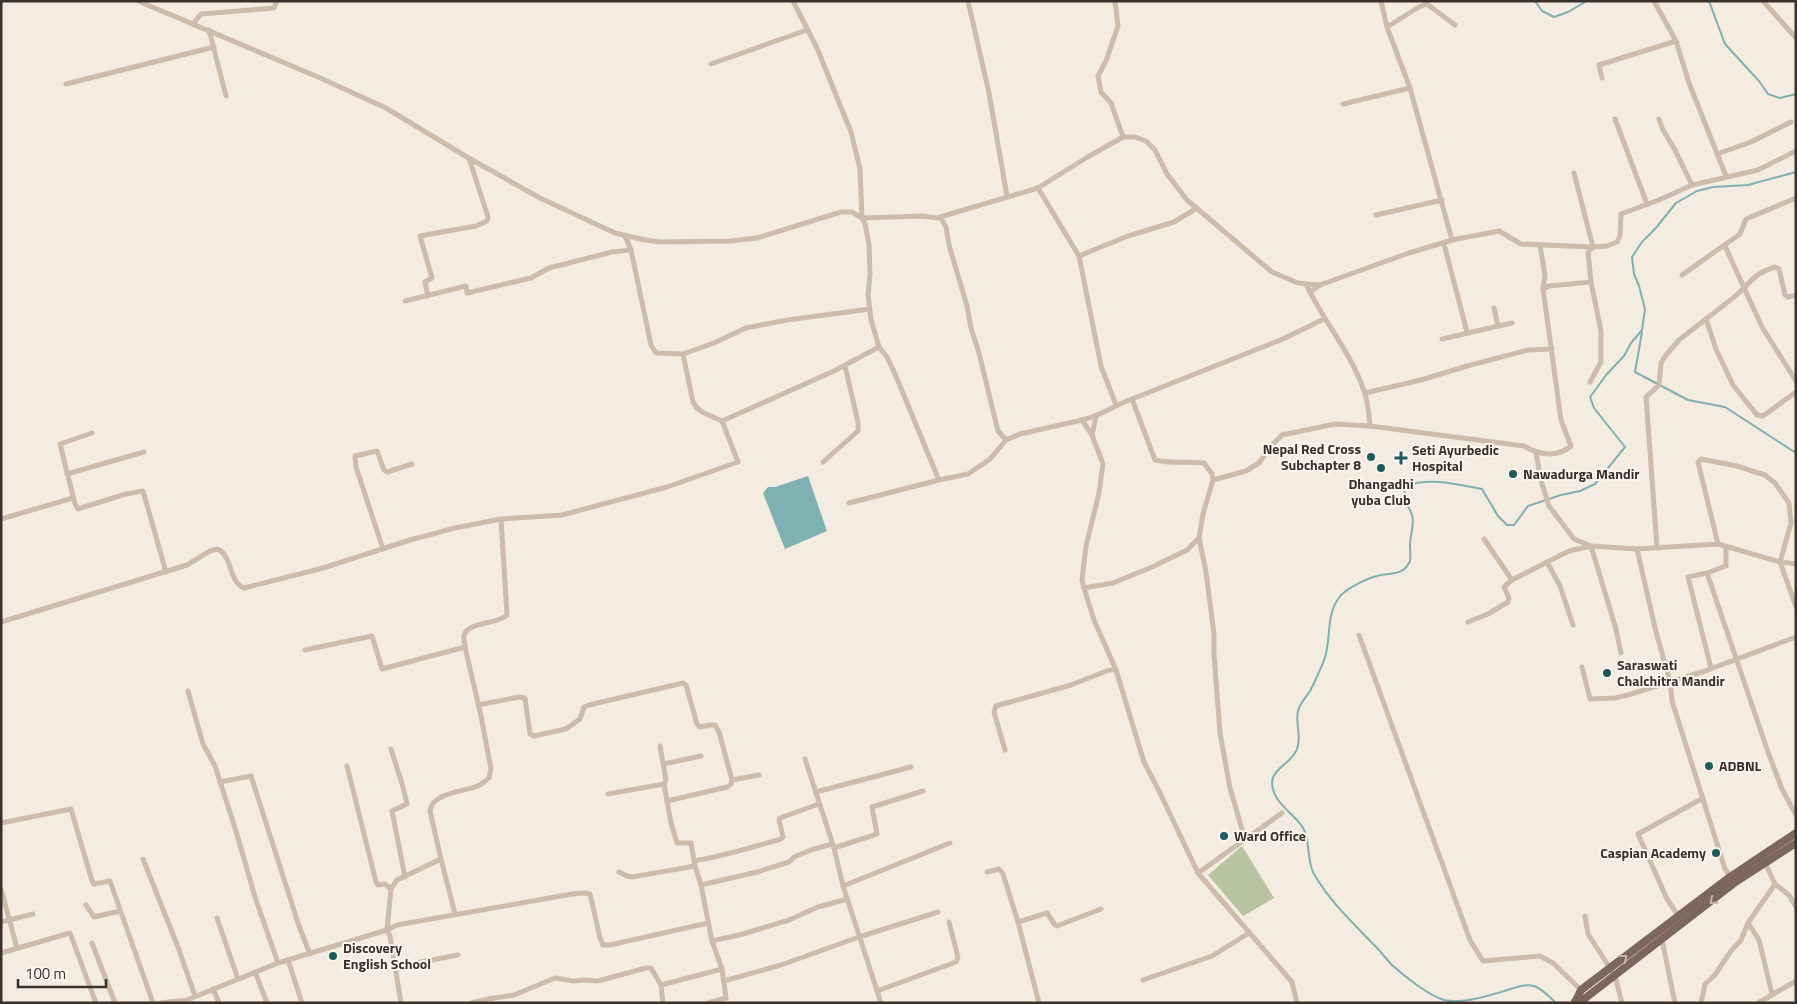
<svg xmlns="http://www.w3.org/2000/svg" width="1797" height="1004" font-family="'Titillium Web',sans-serif">
<style>
.green{fill:#b8c4a0}
.water{fill:#7fb0b2}
.lines{fill:none;stroke-linecap:round;stroke-linejoin:round}
.stream{stroke:#7fb0b2;stroke-width:2}
.minor{stroke:#cdbbac;stroke-width:5}
.primary{stroke:#7d675c;stroke-width:8}
.oneway{stroke:#c2b5ac}
.poi-dot{fill:#1f5a5e;stroke:#fbf5ee;stroke-width:2}
.labels{text-anchor:middle;stroke-width:4;stroke-linejoin:round;paint-order:stroke}
.poi-label{font-size:14px;font-weight:bold;fill:#3b302b;stroke:#fbf5ee;text-anchor:start}
</style>
<rect width="100%" height="100%" fill="#f4ebe1"/>
<path class="green" d="M 1242,846 L 1274,898 L 1243,916 L 1208,875 Z"/>
<path class="water" d="M 808,476 L 827,531 L 785,549 L 763,493 L 768,487 L 775,487 Z"/>
<g class="lines">
<g class="stream">
<path d="M 1535,1 L 1542,11 L 1554,17 L 1568,12 L 1587,1"/>
<path d="M 1709,1 L 1725,44 L 1759,81 L 1768,94 L 1780,98 L 1796,94"/>
<path d="M 1642,332 L 1635,372 L 1688,400 L 1725,407 L 1796,453"/>
<path d="M 1556,1003 C 1549,997 1543,989 1534,986 C 1522,983 1513,989 1501,992 C 1484,997 1461,1004 1444,1000 C 1428,995 1404,976 1392,965 C 1387,960 1382,953 1377,948 C 1355,925 1330,902 1314,874 C 1306,860 1311,839 1302,826 C 1292,812 1272,802 1272,782 C 1273,768 1293,762 1297,749 C 1302,737 1295,723 1298,711 C 1300,703 1306,697 1310,691 C 1315,682 1319,672 1323,663 C 1332,643 1325,618 1338,599 C 1344,589 1366,579 1377,576 C 1390,572 1403,577 1410,561 C 1411,556 1410,550 1410,545 C 1410,536 1415,523 1412,515 C 1407,501 1403,502 1405,486 C 1431,477 1456,484 1482,489 L 1498,516 L 1507,525 L 1514,525 L 1528,506 L 1561,495 L 1580,491 L 1595,484 L 1625,447 L 1594,408 L 1590,397 L 1607,374 L 1624,356 L 1631,343 L 1642,330 L 1645,309 L 1639,286 L 1634,274 L 1632,257 L 1642,242 L 1655,229 L 1676,203 L 1697,191 L 1713,187 L 1748,185 L 1796,172"/>
</g>
<g class="minor">
<path d="M 138,1 L 318,77 L 386,108 L 467,157 L 540,198 L 615,233 L 645,240 L 660,242 L 730,241 L 757,238 L 841,212 L 852,212 L 862,218 L 923,216 L 937,218 L 940,217 L 946,227 L 949,245 L 967,306 L 971,328 L 979,353 L 998,431 L 1006,440 L 1020,434 L 1082,420 L 1092,435 L 1103,464 L 1099,493 L 1086,546 L 1082,580 L 1084,588 L 1094,620 L 1116,670 L 1144,762 L 1159,791 L 1198,873 L 1292,982 L 1297,1003"/>
<path d="M 793,1 L 817,48 L 851,132 L 860,169 L 862,218 L 865,224 L 869,244 L 870,275 L 868,295 L 871,320 L 879,347 L 887,357 L 895,374 L 939,480"/>
<path d="M 968,1 L 989,93 L 1007,196"/>
<path d="M 1115,1 L 1118,26 L 1106,61 L 1098,76 L 1101,92 L 1111,103 L 1123,137 L 1135,137 L 1146,141 L 1155,150 L 1167,174 L 1187,200 L 1272,272 L 1298,283 L 1306,284 C 1323,321 1351,352 1364,391 C 1368,402 1369,414 1370,426 L 1524,446 C 1539,455 1557,458 1571,446 L 1561,420 L 1543,289 L 1545,275 L 1540,245"/>
<path d="M 1381,1 L 1387,27 L 1410,88 L 1452,240"/>
<path d="M 1654,1 L 1676,41 L 1689,83 L 1726,176"/>
<path d="M 1763,1 L 1796,38"/>
<path d="M 193,24 L 201,14 L 274,8 L 277,1"/>
<path d="M 1387,27 L 1419,7 L 1427,4 L 1455,25"/>
<path d="M 209,30 L 226,96"/>
<path d="M 711,64 L 807,30"/>
<path d="M 1602,78 L 1599,65 L 1676,41"/>
<path d="M 66,84 L 214,47"/>
<path d="M 1343,104 L 1410,88"/>
<path d="M 1615,119 L 1647,204"/>
<path d="M 1659,119 L 1663,130 L 1675,150 L 1692,185"/>
<path d="M 1717,154 L 1751,142 L 1791,122"/>
<path d="M 1038,188 L 1079,256 L 1101,366 L 1116,405"/>
<path d="M 1376,215 L 1442,200"/>
<path d="M 940,217 L 1038,188 L 1086,158 L 1123,137"/>
<path d="M 625,236 L 631,250 L 651,345 L 656,353 L 683,354 L 693,402 L 697,408 L 702,412 L 722,421"/>
<path d="M 1444,244 L 1467,332"/>
<path d="M 1725,246 L 1762,327 L 1796,381"/>
<path d="M 1079,256 L 1128,236 L 1174,222 L 1197,208"/>
<path d="M 1682,275 L 1740,234 L 1746,219 L 1796,198"/>
<path d="M 1306,284 L 1320,285 L 1310,292"/>
<path d="M 1320,285 L 1409,253 L 1452,240 L 1499,231 L 1521,244 L 1593,247 L 1607,246 L 1617,242 L 1620,236 L 1621,214 L 1659,200 L 1692,185 L 1758,170 L 1796,151"/>
<path d="M 1543,289 L 1549,286 L 1591,282 L 1588,252 L 1593,247 L 1574,173"/>
<path d="M 1796,295 L 1788,297 L 1785,295 L 1779,269 L 1775,267 C 1759,272 1754,277 1743,289 C 1732,300 1718,309 1706,319 L 1716,349 L 1733,385 L 1757,415 L 1763,416 L 1796,392"/>
<path d="M 428,296 L 425,282 L 432,278 L 420,236 L 476,226 L 487,221 L 488,217 L 469,158"/>
<path d="M 405,301 L 466,286 L 467,293 L 531,278 L 549,268 L 612,252 L 631,250"/>
<path d="M 1498,326 L 1512,323"/>
<path d="M 1442,339 L 1498,326 L 1494,308"/>
<path d="M 683,354 L 714,343 L 746,328 L 787,320 L 870,309"/>
<path d="M 1590,382 L 1601,362 L 1601,331 L 1591,282"/>
<path d="M 1365,393 L 1421,380 L 1467,366 L 1528,350 L 1552,349"/>
<path d="M 1132,399 L 1283,339 L 1324,319"/>
<path d="M 1082,420 C 1100,416 1115,405 1132,399 L 1155,460 C 1171,464 1187,461 1204,463 L 1212,474 L 1213,480"/>
<path d="M 92,433 L 60,444 L 75,504 L 78,509 L 126,494 L 143,491 L 166,572"/>
<path d="M 1092,435 L 1096,417"/>
<path d="M 1536,453 L 1541,481 L 1549,506 L 1574,539 L 1591,546 L 1637,549 L 1718,544 L 1780,562 L 1796,564"/>
<path d="M 823,462 L 858,431 L 858,422 L 845,366"/>
<path d="M 67,474 L 144,452"/>
<path d="M 849,503 L 939,480 L 968,474 L 990,459 L 1006,440"/>
<path d="M 1,519 L 73,498"/>
<path d="M 1199,538 L 1206,572 L 1214,634 L 1214,654 L 1220,733 L 1230,788 L 1245,840"/>
<path d="M 1484,539 L 1512,580"/>
<path d="M 1718,544 L 1698,462 L 1701,459 L 1737,466 L 1765,475 L 1775,483 L 1789,503 L 1791,523 L 1780,562 L 1796,607"/>
<path d="M 1657,547 L 1646,397 L 1659,385 L 1661,363 L 1666,355 L 1679,340 L 1706,319"/>
<path d="M 383,549 L 356,467 L 355,456 L 377,451 L 384,470 L 387,472 L 412,464"/>
<path d="M 1637,549 L 1656,632 L 1670,681 L 1672,701 L 1725,869 L 1732,879"/>
<path d="M 1547,562 L 1560,586 L 1573,625"/>
<path d="M 1707,573 L 1768,752 L 1782,789 L 1796,815"/>
<path d="M 1084,588 L 1113,583 L 1152,567 L 1187,550 L 1199,538 L 1203,514 L 1213,480 L 1246,471 L 1259,463 L 1271,446 L 1282,435 L 1335,424 L 1370,426"/>
<path d="M 1,622 L 187,565 L 210,551 L 218,549 C 233,557 228,581 244,588 L 323,568 L 410,540 L 455,528 L 501,519 L 562,515 L 667,487 L 738,462 L 722,421 L 834,371 L 879,347"/>
<path d="M 1468,622 L 1488,614 L 1508,602 L 1509,598 L 1504,587 L 1512,580 L 1569,551 L 1591,546 L 1616,629 L 1621,653"/>
<path d="M 1359,635 L 1470,940 L 1483,961 L 1540,956 L 1553,963 L 1581,990"/>
<path d="M 305,650 L 372,636 L 382,669 L 465,647"/>
<path d="M 1582,667 L 1590,699 L 1615,698 L 1628,695 L 1705,671 L 1796,637"/>
<path d="M 1711,668 L 1688,577 L 1707,573 L 1726,566 L 1726,547"/>
<path d="M 188,691 L 203,744 L 215,766 L 236,831 L 255,897 L 278,963"/>
<path d="M 478,705 L 519,697 L 525,698 L 530,734 L 534,736 L 566,729 L 580,719 L 584,707 L 589,705 L 683,683 L 686,685 L 697,724 L 700,727 L 710,725 L 715,725 L 719,732 L 732,780 L 731,784 L 727,787 L 667,801"/>
<path d="M 660,746 L 666,780 L 664,784 L 671,823 L 677,843 L 691,843 L 695,866 L 701,885 L 712,941 L 722,969 L 726,998 L 708,1003"/>
<path d="M 391,749 L 403,787 L 407,804 L 392,811 L 405,877"/>
<path d="M 1005,750 L 994,712 L 996,706 L 1071,685 L 1109,670 L 1116,670"/>
<path d="M 805,759 L 834,848 L 843,886 L 881,1003"/>
<path d="M 664,764 L 701,756"/>
<path d="M 347,766 L 376,882 L 378,885 L 385,884 L 391,889"/>
<path d="M 732,780 L 759,775"/>
<path d="M 220,782 L 251,776 L 299,926 L 310,954"/>
<path d="M 816,792 L 911,767"/>
<path d="M 608,794 L 664,784"/>
<path d="M 1,823 L 71,809 L 92,881 L 94,884 L 110,881 L 153,1003"/>
<path d="M 834,848 L 877,834 L 872,807 L 923,791"/>
<path d="M 143,859 L 178,947 L 195,996"/>
<path d="M 441,859 L 455,914"/>
<path d="M 694,861 C 724,856 753,847 781,839 L 783,837 L 779,820 L 780,818 L 819,804"/>
<path d="M 1765,863 L 1775,884 L 1789,895 L 1796,907"/>
<path d="M 619,872 L 627,876 L 632,877 L 695,866"/>
<path d="M 987,872 L 999,869 L 1003,874 L 1018,922 L 1039,1003"/>
<path d="M 1198,873 L 1282,813"/>
<path d="M 701,885 L 757,872 L 789,862 L 794,857 L 811,850 L 832,844"/>
<path d="M 843,886 L 950,843"/>
<path d="M 1,889 L 17,948"/>
<path d="M 86,905 L 94,917 L 120,911"/>
<path d="M 1585,916 L 1588,934 L 1615,976 L 1622,1003"/>
<path d="M 1679,917 L 1667,899 L 1638,834 L 1703,798"/>
<path d="M 217,918 L 238,979"/>
<path d="M 1,922 L 33,914"/>
<path d="M 1018,922 L 1047,913 L 1055,925 L 1057,926 L 1101,909"/>
<path d="M 1748,923 L 1759,940 L 1772,994"/>
<path d="M 1662,940 L 1675,1003"/>
<path d="M 712,941 L 743,934 L 789,920 L 818,907 L 847,899"/>
<path d="M 92,943 L 115,1003"/>
<path d="M 1,953 L 70,933 L 96,1003"/>
<path d="M 288,960 L 302,1003"/>
<path d="M 395,967 L 458,955"/>
<path d="M 255,972 L 267,1003"/>
<path d="M 1143,980 L 1212,956 L 1249,933"/>
<path d="M 724,981 L 781,965 L 859,937 L 938,912"/>
<path d="M 213,989 L 219,1003"/>
<path d="M 877,991 L 956,962 L 958,957 L 949,922"/>
<path d="M 160,1003 L 187,1000 L 278,963 L 387,930 L 397,925 L 572,894 L 585,893 L 590,894 L 600,938 L 603,945 L 610,945 L 708,923"/>
<path d="M 401,1003 L 390,936 L 387,930 L 391,889 L 397,880 L 441,859 L 430,811 C 432,792 465,792 480,785 C 483,783 486,780 489,778 L 491,769 L 481,716 L 465,647 C 465,644 463,638 464,635 C 469,621 497,625 507,615 L 501,519"/>
<path d="M 471,1003 L 488,999 L 514,995 L 555,978 L 574,981 L 584,980 L 598,981 L 646,968 L 651,968 L 661,985"/>
<path d="M 663,1003 L 661,985 L 722,969"/>
<path d="M 1701,1003 L 1705,984 L 1714,976 L 1731,951 L 1741,940 L 1748,923 L 1775,884"/>
<path d="M 1758,1003 L 1796,981"/>
</g>
<g class="primary">
<path d="M 1575,1002 L 1583,1000 L 1588,996 L 1734,883 L 1796,843"/>
<path d="M 1575,1003 L 1581,990 L 1730,877 L 1796,833"/>
</g>
</g>
<defs><path id="oneway-chevron" d="M-2-3.5L2.5 0L-2 3.5" fill="none" stroke-width="1.6" stroke-linecap="round" stroke-linejoin="round" transform="scale(1.25)"/></defs>
<g class="oneway">
<use href="#oneway-chevron" transform="translate(1713 901) rotate(141)"/>
<use href="#oneway-chevron" transform="translate(1624 958) rotate(-38)"/>
</g>
<g class="poi-dot">
<circle cx="1371" cy="457" r="5"/>
<path d="M1398.5 450.5h5v5h5v5h-5v5h-5v-5h-5v-5h5z"/>
<circle cx="1381" cy="468" r="5"/>
<circle cx="1513" cy="474" r="5"/>
<circle cx="1607" cy="673" r="5"/>
<circle cx="1709" cy="766" r="5"/>
<circle cx="1224" cy="836" r="5"/>
<circle cx="1716" cy="853" r="5"/>
<circle cx="333" cy="956" r="5"/>
</g>
<g class="labels">
<g class="poi-label">
<text x="1361" y="454" text-anchor="end">Nepal Red Cross<tspan x="1361" dy="16">Subchapter 8</tspan></text>
<text x="1412" y="455">Seti Ayurbedic<tspan x="1412" dy="16">Hospital</tspan></text>
<text x="1523" y="479">Nawadurga Mandir</text>
<text x="1381" y="489" text-anchor="middle">Dhangadhi<tspan x="1381" dy="16">yuba Club</tspan></text>
<text x="1617" y="670">Saraswati<tspan x="1617" dy="16">Chalchitra Mandir</tspan></text>
<text x="1719" y="771">ADBNL</text>
<text x="1234" y="841">Ward Office</text>
<text x="1706" y="858" text-anchor="end">Caspian Academy</text>
<text x="343" y="953">Discovery<tspan x="343" dy="16">English School</tspan></text>
</g>
</g>
<rect width="1797" height="1004" fill="none" stroke="#3b302b" stroke-width="5"/>
<path d="M18 979v8h88v-8" fill="none" stroke="#3b302b" stroke-width="2.5"/>
<text x="25" y="979" font-size="15" fill="#3b302b" stroke="#fbf5ee" stroke-width="4" paint-order="stroke">100 m</text>
</svg>
